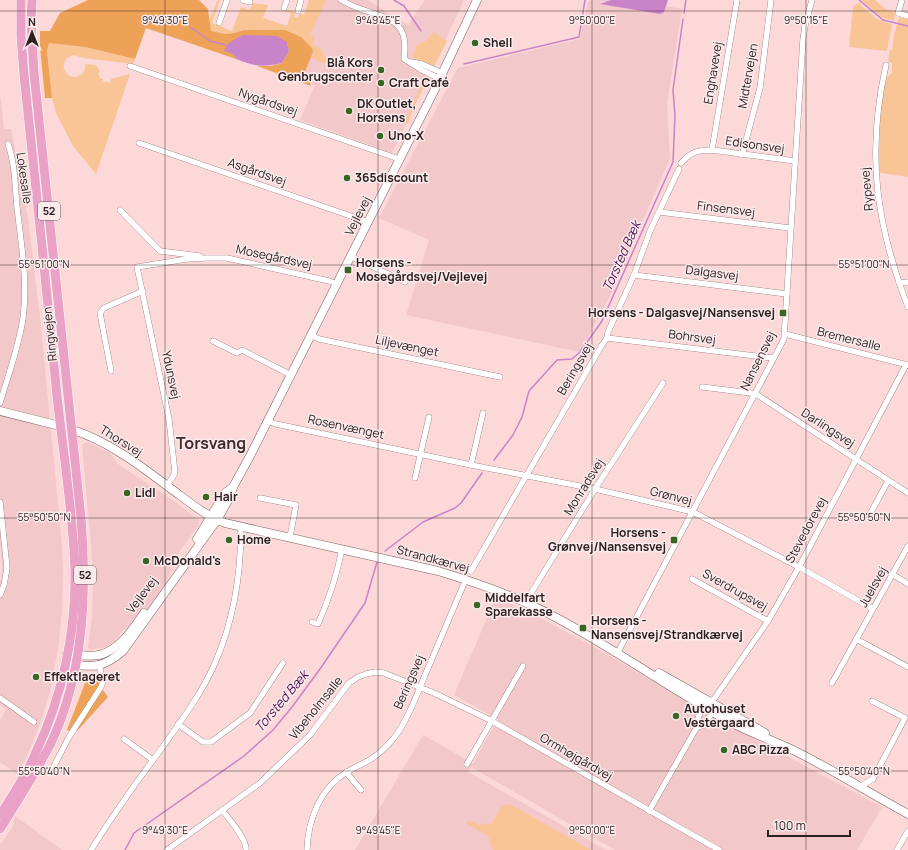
<svg xmlns="http://www.w3.org/2000/svg" width="908" height="850" font-family="Manrope,sans-serif">
<style>
.built{fill:#f3c8ca}
.green{fill:#f9c596}
.forest{fill:#eda258}
.water{fill:#c983c9}
.lines{fill:none;stroke-linecap:round;stroke-linejoin:round}
.stream{stroke:#c983c9;stroke-width:1.5}
.street-casing{stroke:#7c5e5f;stroke-width:6}
.secondary-casing{stroke:#7c5e5f;stroke-width:9}
.primary-casing{stroke:#fff;stroke-width:10}
.street{stroke:#fff;stroke-width:5.5}
.secondary{stroke:#fff;stroke-width:8}
.primary{stroke:#e9a1c5;stroke-width:9}
.ticks{fill:none;stroke:#2d2020;stroke-width:1;stroke-opacity:0.45}
.poi-dot{fill:#3a6624;stroke:#faebec;stroke-width:1.5}
.labels{text-anchor:middle;stroke-width:3;stroke-linejoin:round;paint-order:stroke}
.shield{fill:#faebec;stroke:#6a5d5d;stroke-width:1}
.shield-label{font-size:11px;font-weight:bold;fill:#2d2020}
.poi-label{font-size:12px;font-weight:bold;fill:#2d2020;stroke:#faebec;text-anchor:start}
.street-label{font-size:12px;fill:#2d2020;stroke:#faebec}
.water-label{font-size:13px;font-style:italic;fill:#4f0f51;stroke:#faebec}
.district-label{font-size:16px;font-weight:bold;fill:#452a2c;stroke:#faebec}
.ticks-label{font-size:10px;text-anchor:middle;fill:#2d2020;stroke:#faebec;stroke-width:3;stroke-linejoin:round;paint-order:stroke}
</style>
<rect width="100%" height="100%" fill="#fcd8d9"/>
<g class="built">
<path d="M 319,0 L 368,0 L 408,25 L 425,0 L 464,0 L 392,153 L 300,120 L 315,85 L 284,73 Z"/>
<path d="M 592,0 L 634,0 L 682,9 L 667,104 L 670,158 L 612,292 L 580,352 L 406,315 L 429,240 L 379,218 L 458,68 L 580,39 L 588,2 Z"/>
<path d="M 0,93 L 4,129 L 11,129 L 28,218 L 40,316 L 62,545 L 63,574 L 62,610 L 58,649 L 50,691 L 41,721 L 30,749 L 18,774 L 0,762 L 0,720 L 6,709 L 0,704 L 0,582 L 2,576 L 2,565 L 0,542 Z"/>
<path d="M 87,442 L 110,453 L 118,464 L 172,500 L 199,520 L 199,524 L 175,558 L 158,608 L 123,630 L 114,642 L 106,647 L 95,649 L 90,650 L 88,647 L 92,618 L 93,577 L 91,544 L 82,445 Z"/>
<path d="M 496,597 L 548,622 L 601,651 L 719,720 L 882,807 L 857,850 L 615,850 L 471,767 L 468,772 L 606,850 L 355,850 L 423,735 L 473,763 L 498,719 L 454,695 Z"/>
<path d="M 15,816 L 62,850 L 0,850 L 0,845 L 12,828 Z"/>
</g>
<g class="green">
<path d="M 220,0 L 212,23 L 232,31 L 241,7 L 250,10 L 252,3 L 268,5 L 263,18 L 287,26 L 291,13 L 284,11 L 285,9 L 295,12 L 294,17 L 298,18 L 299,14 L 304,15 L 309,0 L 326,0 L 310,35 L 314,37 L 313,45 L 321,49 L 328,65 L 312,58 L 313,52 L 285,30 L 244,30 L 234,33 L 225,34 L 210,31 L 209,22 L 217,1 Z"/>
<path d="M 861,0 L 875,0 L 885,9 L 895,11 L 894,21 L 881,17 Z"/>
<path d="M 859,3 C 869,13 878,22 892,24 L 887,51 L 849,47 L 853,6 Z"/>
<path d="M 899,17 L 908,19 L 908,177 L 881,173 L 879,170 L 879,132 L 881,100 L 885,81 L 892,72 L 892,63 L 888,62 L 890,49 L 892,50 L 894,35 Z"/>
<path d="M 434,32 L 447,41 L 434,67 L 412,57 L 417,45 L 426,41 Z"/>
<path d="M 49,43 L 85,47 L 135,59 L 133,64 L 83,58 L 74,55 C 61,57 60,74 73,77 C 81,77 86,72 85,64 L 96,65 L 100,72 L 98,73 L 100,78 L 103,79 L 103,81 L 110,83 L 111,79 L 130,74 L 96,174 L 73,146 L 56,113 L 52,98 L 47,51 Z"/>
<path d="M 426,74 L 429,76 L 414,107 L 408,124 L 405,123 L 405,121 Z"/>
<path d="M 510,804 L 591,850 L 493,850 L 488,836 L 466,823 L 468,820 L 479,825 L 492,823 L 502,806 Z"/>
</g>
<g class="forest">
<path d="M 88,0 L 199,0 L 208,9 L 211,31 L 225,34 L 234,33 L 244,30 L 285,30 L 301,37 L 312,48 L 313,52 L 304,74 L 308,76 L 311,86 L 257,66 L 271,66 L 282,63 L 289,51 L 287,42 L 233,54 L 236,59 L 146,28 L 135,59 L 85,47 L 49,43 L 47,51 L 52,98 L 45,98 L 40,47 L 40,31 L 50,31 L 60,13 Z"/>
<path d="M 99,675 L 99,686 L 69,731 L 67,730 L 85,683 L 93,676 Z"/>
<path d="M 103,690 L 108,697 L 77,731 L 74,731 L 91,705 Z"/>
</g>
<g class="water">
<path d="M 611,0 L 668,0 L 664,12 L 660,14 L 600,4 Z"/>
<path d="M 243,35 L 277,36 L 287,42 L 289,51 L 282,63 C 261,68 255,66 236,59 L 233,54 L 224,51 C 227,42 235,39 243,35 Z"/>
</g>
<g class="lines">
<g class="stream">
<path d="M 394,0 L 404,6 L 421,31"/>
<path d="M 859,0 L 883,20 L 908,26"/>
<path d="M 684,13 L 686,0"/>
<path d="M 190,27 L 210,41 L 226,45"/>
<path d="M 464,64 L 579,37 L 585,0"/>
<path d="M 494,460 L 513,435 L 522,417 L 529,391 L 557,360 L 572,359 L 580,352 L 602,321 L 673,162 L 675,116 L 673,90 L 683,19"/>
<path d="M 385,551 L 423,522 L 455,508 L 461,503 L 482,473"/>
<path d="M 125,850 L 134,833 L 244,756 L 273,730 L 292,707 L 320,669 L 365,603 L 377,562"/>
</g>
<g class="street-casing">
<g id="street">
<path d="M 243,0 L 250,2"/>
<path d="M 341,0 C 346,3 352,6 358,8 C 388,19 410,19 404,59 L 420,69 L 440,79"/>
<path d="M 902,0 L 898,13 L 908,16"/>
<path d="M 284,8 L 287,0"/>
<path d="M 298,11 L 301,0"/>
<path d="M 219,23 L 227,0"/>
<path d="M 411,62 L 422,64 L 442,73"/>
<path d="M 886,65 C 866,153 876,224 908,307"/>
<path d="M 130,66 L 399,159"/>
<path d="M 139,143 L 368,222"/>
<path d="M 712,150 L 737,0"/>
<path d="M 742,155 L 760,88 L 771,0"/>
<path d="M 681,163 C 691,152 698,150 712,150 L 795,161"/>
<path d="M 120,210 L 160,251 L 200,256"/>
<path d="M 659,212 L 790,228"/>
<path d="M 350,256 L 405,282"/>
<path d="M 634,275 L 787,294"/>
<path d="M 899,283 L 908,282"/>
<path d="M 785,334 L 908,365"/>
<path d="M 311,335 L 319,339 L 500,377"/>
<path d="M 607,338 L 773,358"/>
<path d="M 213,341 L 237,353 L 242,350 L 291,375"/>
<path d="M 111,371 L 100,313 L 104,308 L 143,291"/>
<path d="M 702,387 L 751,393 L 755,395"/>
<path d="M 756,394 L 908,493"/>
<path d="M 0,403 C 8,376 19,346 23,318 C 28,281 21,243 17,207 C 15,186 15,163 8,144"/>
<path d="M 268,421 L 276,424 L 471,465 L 595,489 L 693,512 L 799,567 L 873,609"/>
<path d="M 471,465 L 483,413"/>
<path d="M 415,478 L 429,417"/>
<path d="M 167,486 L 175,473 L 169,419 L 137,267 L 187,259 L 206,258 L 227,258 L 329,281 L 337,284"/>
<path d="M 260,498 L 296,505 L 290,537"/>
<path d="M 0,502 L 7,568 L 4,585 L 0,595"/>
<path d="M 869,516 L 888,481"/>
<path d="M 471,571 L 602,345 L 607,338 L 608,332 L 634,275 L 650,231 L 679,169"/>
<path d="M 892,574 L 908,584"/>
<path d="M 692,579 L 768,621"/>
<path d="M 525,603 L 595,489 L 663,383"/>
<path d="M 312,622 L 318,624 C 329,599 337,575 342,549"/>
<path d="M 856,639 L 908,667"/>
<path d="M 618,652 L 784,339 L 803,39 L 805,26 L 812,0"/>
<path d="M 832,683 L 908,546"/>
<path d="M 0,698 L 34,722"/>
<path d="M 178,724 L 203,742 L 211,742 L 250,713 L 283,663"/>
<path d="M 697,727 L 704,725 L 714,710"/>
<path d="M 124,739 L 153,760"/>
<path d="M 467,764 L 523,666"/>
<path d="M 54,766 L 69,737 L 101,687 L 103,682 L 99,665"/>
<path d="M 346,772 L 361,790"/>
<path d="M 859,787 L 873,779 L 905,718 L 872,701"/>
<path d="M 222,810 C 229,819 247,839 246,850"/>
<path d="M 649,811 L 697,727 C 696,716 705,703 714,699 L 768,621 L 799,567 L 906,365"/>
<path d="M 91,850 C 113,815 137,781 162,748 C 181,721 202,693 215,663 C 234,620 241,573 241,527"/>
<path d="M 167,850 L 260,783 L 310,735 L 349,683 L 358,677 L 366,674 L 375,672 L 384,673 L 434,693 L 492,721 L 719,850"/>
<path d="M 307,850 C 308,820 320,788 347,772 C 356,766 366,763 374,757 C 381,752 388,745 394,738 C 407,721 417,695 425,675 C 439,643 452,611 466,579"/>
<path d="M 897,850 L 908,831"/>
</g>
</g>
<g class="secondary-casing">
<g id="secondary">
<path d="M 0,411 L 60,426"/>
<path d="M 73,430 C 108,441 141,466 170,488 C 188,501 204,515 225,523 L 438,571 C 478,583 518,597 555,617 C 613,648 667,686 723,718 C 747,732 773,740 797,752 C 835,771 871,794 908,814"/>
<path d="M 197,539 L 225,493 L 233,487"/>
<path d="M 67,654 C 77,655 89,657 99,655 C 119,651 133,629 144,613"/>
<path d="M 70,664 C 95,668 104,667 123,651 L 217,520 L 230,497 L 233,487 L 250,456 L 433,93 L 477,0"/>
<path d="M 659,673 L 765,733"/>
</g>
</g>
<g class="primary-casing">
<g id="primary">
<path d="M 0,815 C 13,795 27,774 36,752 C 62,697 76,633 75,571 C 73,509 62,447 56,386 C 46,282 35,179 24,75 L 21,36 L 21,0"/>
<path d="M 0,829 C 17,802 35,774 50,745 C 84,674 87,595 81,518 L 34,73 L 31,22 L 32,0"/>
</g>
</g>
<use href="#street" class="street"/>
<use href="#secondary" class="secondary"/>
<use href="#primary" class="primary"/>
</g>
<path class="ticks" d="M 165,0 L 165,850M 378,0 L 378,850M 592,0 L 592,850M 806,0 L 806,850M 0,11 L 908,11M 0,265 L 908,265M 0,518 L 908,518M 0,771 L 908,771"/>
<g class="poi-dot">
<circle cx="475" cy="43" r="4"/>
<circle cx="381" cy="70" r="4"/>
<circle cx="381" cy="83" r="4"/>
<circle cx="349" cy="111" r="4"/>
<circle cx="380" cy="136" r="4"/>
<circle cx="347" cy="178" r="4"/>
<rect x="344" y="266" width="8" height="8" rx="2"/>
<rect x="779" y="309" width="8" height="8" rx="2"/>
<circle cx="127" cy="493" r="4"/>
<circle cx="206" cy="497" r="4"/>
<circle cx="229" cy="540" r="4"/>
<rect x="670" y="536" width="8" height="8" rx="2"/>
<circle cx="146" cy="561" r="4"/>
<circle cx="477" cy="605" r="4"/>
<rect x="579" y="624" width="8" height="8" rx="2"/>
<circle cx="36" cy="677" r="4"/>
<circle cx="676" cy="716" r="4"/>
<circle cx="724" cy="750" r="4"/>
</g>
<g class="labels">
<g class="shield">
<rect x="38" y="202" width="22" height="18" rx="3"/>
<rect x="74" y="566" width="22" height="18" rx="3"/>
</g>
<g class="shield-label">
<text x="49" y="215">52</text>
<text x="85" y="579">52</text>
</g>
<g class="poi-label">
<text x="483" y="47">Shell</text>
<text x="373" y="67" text-anchor="end">Blå Kors<tspan x="373" dy="14">Genbrugscenter</tspan></text>
<text x="389" y="87">Craft Café</text>
<text x="357" y="108">DK Outlet,<tspan x="357" dy="14">Horsens</tspan></text>
<text x="388" y="140">Uno-X</text>
<text x="355" y="182">365discount</text>
<text x="356" y="267">Horsens -<tspan x="356" dy="14">Mosegårdsvej/Vejlevej</tspan></text>
<text x="775" y="317" text-anchor="end">Horsens - Dalgasvej/Nansensvej</text>
<text x="135" y="497">Lidl</text>
<text x="214" y="501">Hair</text>
<text x="666" y="537" text-anchor="end">Horsens -<tspan x="666" dy="14">Grønvej/Nansensvej</tspan></text>
<text x="237" y="544">Home</text>
<text x="154" y="565">McDonald's</text>
<text x="485" y="602">Middelfart<tspan x="485" dy="14">Sparekasse</tspan></text>
<text x="591" y="625">Horsens -<tspan x="591" dy="14">Nansensvej/Strandkærvej</tspan></text>
<text x="44" y="681">Effektlageret</text>
<text x="684" y="713">Autohuset<tspan x="684" dy="14">Vestergaard</tspan></text>
<text x="732" y="754">ABC Pizza</text>
</g>
<g class="street-label">
<text transform="translate(713 73) rotate(-81)" y="4">Enghavevej</text>
<text transform="translate(748 76) rotate(-80)" y="4">Midtervejen</text>
<text transform="translate(268 102) rotate(19)" y="4">Nygårdsvej</text>
<text transform="translate(755 145) rotate(8)" y="4">Edisonsvej</text>
<text transform="translate(257 172) rotate(19)" y="4">Asgårdsvej</text>
<text transform="translate(24 178) rotate(82)" y="4">Lokesalle</text>
<text transform="translate(867 189) rotate(-95)" y="4">Rypevej</text>
<text transform="translate(726 209) rotate(7)" y="4">Finsensvej</text>
<text transform="translate(358 216) rotate(-63)" y="4">Vejlevej</text>
<text transform="translate(274 257) rotate(12)" y="4">Mosegårdsvej</text>
<text transform="translate(712 273) rotate(7)" y="4">Dalgasvej</text>
<text transform="translate(50 334) rotate(-96)" y="4">Ringvejen</text>
<text transform="translate(692 337) rotate(7)" y="4">Bohrsvej</text>
<text transform="translate(849 339) rotate(14)" y="4">Bremersalle</text>
<text transform="translate(407 346) rotate(12)" y="4">Liljevænget</text>
<text transform="translate(758 361) rotate(-64)" y="4">Nansensvej</text>
<text transform="translate(575 369) rotate(-60)" y="4">Beringsvej</text>
<text transform="translate(171 375) rotate(78)" y="4">Ydunsvej</text>
<text transform="translate(346 427) rotate(12)" y="4">Rosenvænget</text>
<text transform="translate(828 428) rotate(33)" y="4">Darlingsvej</text>
<text transform="translate(121 441) rotate(32)" y="4">Thorsvej</text>
<text transform="translate(584 487) rotate(-58)" y="4">Monradsvej</text>
<text transform="translate(671 496) rotate(14)" y="4">Grønvej</text>
<text transform="translate(806 530) rotate(-62)" y="4">Stevedorevej</text>
<text transform="translate(433 559) rotate(15)" y="4">Strandkærvej</text>
<text transform="translate(873 587) rotate(-61)" y="4">Juelsvej</text>
<text transform="translate(735 590) rotate(29)" y="4">Sverdrupsvej</text>
<text transform="translate(142 595) rotate(-53)" y="4">Vejlevej</text>
<text transform="translate(409 682) rotate(-66)" y="4">Beringsvej</text>
<text transform="translate(316 708) rotate(-51)" y="4">Vibeholmsalle</text>
<text transform="translate(576 757) rotate(30)" y="4">Ormhøjgårdvej</text>
</g>
<g class="water-label">
<text transform="translate(621 256) rotate(-66)" y="5">Torsted Bæk</text>
<text transform="translate(281 701) rotate(-50)" y="5">Torsted Bæk</text>
</g>
<g class="district-label">
<text x="211" y="449">Torsvang</text>
</g>
</g>
<g class="ticks-label">
<text x="165" y="24">9°49'30"E</text>
<text x="378" y="24">9°49'45"E</text>
<text x="592" y="24">9°50'00"E</text>
<text x="806" y="24">9°50'15"E</text>
<text x="44" y="268">55°51'00"N</text>
<text x="864" y="268">55°51'00"N</text>
<text x="44" y="521">55°50'50"N</text>
<text x="864" y="521">55°50'50"N</text>
<text x="44" y="775">55°50'40"N</text>
<text x="864" y="775">55°50'40"N</text>
<text x="165" y="834">9°49'30"E</text>
<text x="378" y="834">9°49'45"E</text>
<text x="592" y="834">9°50'00"E</text>
</g>
<g transform="translate(32 32)" stroke="#faebec" stroke-width="3" paint-order="stroke">
<path d="M0-3L7 15L0 10L-7 15Z" fill="#2d2020"/>
<text y="-6" font-size="11" font-weight="bold" text-anchor="middle" fill="#2d2020">N</text>
</g>
<path d="M768 830v6h82v-6" fill="none" stroke="#2d2020" stroke-width="2"/>
<text x="774" y="830" font-size="12" fill="#2d2020" stroke="#faebec" stroke-width="3" paint-order="stroke">100 m</text>
</svg>
